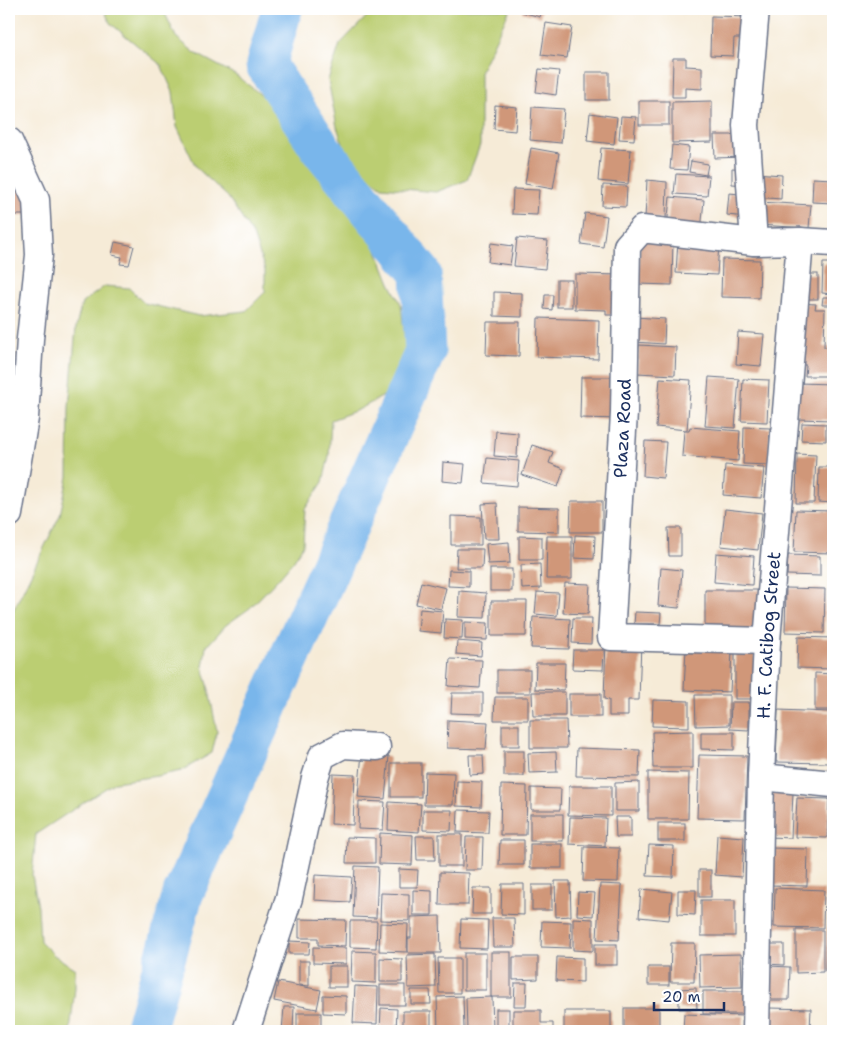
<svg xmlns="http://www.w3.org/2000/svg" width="842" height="1040" font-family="'Shantell Sans',sans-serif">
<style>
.green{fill:#bbce72;stroke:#6b7e68}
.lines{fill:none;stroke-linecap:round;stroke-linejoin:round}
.river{stroke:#79b6eb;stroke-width:41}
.building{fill:#d09779}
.minor-casing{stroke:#687188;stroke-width:29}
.minor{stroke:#fff;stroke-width:26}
.labels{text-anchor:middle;stroke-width:5;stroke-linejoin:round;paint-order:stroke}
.street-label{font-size:18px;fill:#1b2f5e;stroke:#fff}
</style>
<rect width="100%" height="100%" fill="#fff"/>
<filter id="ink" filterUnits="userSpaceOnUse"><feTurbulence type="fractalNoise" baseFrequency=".02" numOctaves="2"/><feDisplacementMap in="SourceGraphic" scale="10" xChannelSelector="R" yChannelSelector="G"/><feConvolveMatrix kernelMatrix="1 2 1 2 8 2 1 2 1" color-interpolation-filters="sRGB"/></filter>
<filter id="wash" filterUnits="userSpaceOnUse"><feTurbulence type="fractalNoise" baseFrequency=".0096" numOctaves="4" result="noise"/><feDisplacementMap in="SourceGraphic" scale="20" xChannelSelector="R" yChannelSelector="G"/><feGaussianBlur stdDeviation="1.12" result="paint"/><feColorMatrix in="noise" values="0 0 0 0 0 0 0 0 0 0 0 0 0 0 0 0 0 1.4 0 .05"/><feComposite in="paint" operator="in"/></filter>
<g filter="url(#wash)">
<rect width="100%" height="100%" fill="#f6ebd7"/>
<g class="green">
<path d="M 104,9 L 163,9 L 176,37 L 195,53 L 234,74 L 264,97 L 290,136 L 356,216 L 375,245 L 390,283 L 401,304 L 406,349 L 403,368 L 389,393 L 358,410 L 331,420 L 329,456 L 323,482 L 305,509 L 303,545 L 294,560 L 278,579 L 250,608 L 226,625 L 206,647 L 203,667 L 208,685 L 217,732 L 212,753 L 181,771 L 157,776 L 115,782 L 36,834 L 32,875 L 38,907 L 40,941 L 54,955 L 75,969 L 75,988 L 70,1031 L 9,1031 L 9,619 L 60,515 L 68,477 L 69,407 L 76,327 L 82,303 L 105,286 L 129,288 L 144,303 L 199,316 L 246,311 L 265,292 L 265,270 L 253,235 L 228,197 L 196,167 L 177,127 L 173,92 L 161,65 L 110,23 Z"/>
<path d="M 374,9 L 510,9 L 480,72 L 480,145 L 467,180 L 436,192 L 382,187 L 359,169 L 344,147 L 337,127 L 328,80 L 340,44 Z"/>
</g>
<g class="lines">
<path class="river" d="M 145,1031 L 183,894 L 328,572 L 425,352 L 421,273 L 322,150 L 266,65 L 282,9"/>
</g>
<g id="blocks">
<g class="building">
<path d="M 523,9 L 542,9 L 540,17 L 522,12 Z"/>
<path d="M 711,16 L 752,17 L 751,38 L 734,38 L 733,56 L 710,55 Z"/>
<path d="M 546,23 L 572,27 L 567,58 L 541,55 Z"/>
<path d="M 673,58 L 686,58 L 686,66 L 702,67 L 702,89 L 685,88 L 685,97 L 672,97 Z"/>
<path d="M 539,69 L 559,71 L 556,95 L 536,92 Z"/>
<rect x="586" y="72" width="23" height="28"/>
<rect x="639" y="101" width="30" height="24"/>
<path d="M 712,101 L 712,142 L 672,143 L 672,102 Z"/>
<path d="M 495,105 L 517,107 L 515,131 L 494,129 Z"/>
<path d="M 532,107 L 564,109 L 561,143 L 530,140 Z"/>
<path d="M 590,113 L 617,117 L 614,144 L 587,141 Z"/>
<path d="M 621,116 L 636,117 L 634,140 L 619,139 Z"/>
<path d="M 714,135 L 742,135 L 743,157 L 715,158 Z"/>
<path d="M 672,145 L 689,147 L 687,170 L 670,169 Z"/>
<path d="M 531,148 L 559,153 L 553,189 L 525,184 Z"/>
<path d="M 601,148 L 631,150 L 628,184 L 598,181 Z"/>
<path d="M 691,161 L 708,164 L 706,175 L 689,172 Z"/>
<path d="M 732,168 L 748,169 L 747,185 L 732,184 Z"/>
<path d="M 755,173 L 782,175 L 781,199 L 754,197 Z"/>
<path d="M 676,174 L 709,176 L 707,196 L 674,194 Z"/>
<path d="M 813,178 L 833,179 L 833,203 L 812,202 Z"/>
<path d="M 647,180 L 667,182 L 666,219 L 645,218 Z"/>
<path d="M 603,185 L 627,186 L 626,207 L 602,206 Z"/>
<path d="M 15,189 L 31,190 L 30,215 L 14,215 Z"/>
<path d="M 513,189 L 539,190 L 537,215 L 512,214 Z"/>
<path d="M 729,193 L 750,195 L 747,217 L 727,215 Z"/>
<path d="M 670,197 L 704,200 L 701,231 L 667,227 Z"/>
<path d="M 760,202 L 811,205 L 809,228 L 758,225 Z"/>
<path d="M 585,213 L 607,216 L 603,247 L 581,244 Z"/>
<path d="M 517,238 L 548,241 L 545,269 L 514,266 Z"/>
<path d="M 640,238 L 673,239 L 672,285 L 638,284 Z"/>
<path d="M 678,240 L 719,243 L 717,275 L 676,273 Z"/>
<path d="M 115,242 L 134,246 L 129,265 L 120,264 L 122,257 L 112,255 Z"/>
<path d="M 491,243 L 513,246 L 510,265 L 488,262 Z"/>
<path d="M 722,259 L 760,260 L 759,298 L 721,297 Z"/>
<path d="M 823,263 L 833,263 L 833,294 L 822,293 Z"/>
<path d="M 575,274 L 621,275 L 625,315 L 606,315 L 606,310 L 575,309 Z"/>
<rect x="799" y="274" width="19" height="25"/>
<rect x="557" y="280" width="15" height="27"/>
<path d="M 494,292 L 522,293 L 522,317 L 494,316 Z"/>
<path d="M 545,295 L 553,295 L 552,310 L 544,309 Z"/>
<path d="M 823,297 L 833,297 L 833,305 L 822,305 Z"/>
<path d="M 796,303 L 816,304 L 815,309 L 825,309 L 824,347 L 833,347 L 833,376 L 805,376 L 806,365 L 794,365 Z"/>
<path d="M 635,317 L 665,319 L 664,344 L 634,342 Z"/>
<path d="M 538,318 L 599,320 L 598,359 L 537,357 Z"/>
<path d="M 487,322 L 520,322 L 519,356 L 486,355 Z"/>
<path d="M 738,332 L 764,334 L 761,366 L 736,364 Z"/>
<path d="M 639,345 L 676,347 L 675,375 L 637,373 Z"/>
<path d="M 581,377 L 622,377 L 622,419 L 580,418 Z"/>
<path d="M 709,377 L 739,379 L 735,428 L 705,426 Z"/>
<path d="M 660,378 L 691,380 L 687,430 L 656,427 Z"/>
<path d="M 743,379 L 769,380 L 767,422 L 741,421 Z"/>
<path d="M 798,383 L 833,384 L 833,420 L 797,419 Z"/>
<path d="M 802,423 L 826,424 L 826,441 L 801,440 Z"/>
<path d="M 690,427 L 740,431 L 738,461 L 682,456 L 684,431 L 689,431 Z"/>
<path d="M 744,427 L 770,428 L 769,465 L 743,464 Z"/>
<path d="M 496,431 L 518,433 L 517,458 L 494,456 Z"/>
<path d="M 645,441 L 666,442 L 663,478 L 643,476 Z"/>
<path d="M 532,445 L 553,452 L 549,463 L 564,469 L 558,487 L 522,475 Z"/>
<path d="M 797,454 L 816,455 L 814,503 L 796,503 Z"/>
<path d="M 487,458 L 519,461 L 517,486 L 484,483 Z"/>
<path d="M 443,462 L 465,464 L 463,483 L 442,481 Z"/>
<path d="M 725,465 L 764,468 L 761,498 L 723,495 Z"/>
<path d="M 819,467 L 833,467 L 833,503 L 818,502 Z"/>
<path d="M 571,501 L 602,501 L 602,532 L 570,532 Z"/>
<path d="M 497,503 L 499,539 L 484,539 L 482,504 Z"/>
<path d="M 518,507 L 559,508 L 559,532 L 518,531 Z"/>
<path d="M 725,509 L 762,513 L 758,550 L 721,546 Z"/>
<path d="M 796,510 L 833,511 L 833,553 L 794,552 Z"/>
<path d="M 451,516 L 481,517 L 481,545 L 451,545 Z"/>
<path d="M 668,528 L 681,528 L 681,556 L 669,556 Z"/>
<path d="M 575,535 L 595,536 L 594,559 L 574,558 Z"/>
<path d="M 519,536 L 542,537 L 542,560 L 519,560 Z"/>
<path d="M 547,536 L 572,536 L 572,579 L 546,579 Z"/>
<path d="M 509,542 L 510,563 L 488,564 L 486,544 Z"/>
<path d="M 457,549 L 483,549 L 482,568 L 456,568 Z"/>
<path d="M 716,553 L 754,556 L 752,585 L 714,582 Z"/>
<path d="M 788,555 L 820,556 L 820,576 L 787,575 Z"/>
<path d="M 540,564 L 541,588 L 522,589 L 521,565 Z"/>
<path d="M 661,568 L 682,570 L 679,608 L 658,606 Z"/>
<rect x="490" y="569" width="22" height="22"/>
<path d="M 449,570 L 469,571 L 469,587 L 448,586 Z"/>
<path d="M 421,582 L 446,588 L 441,609 L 416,604 Z"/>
<path d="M 565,583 L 590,584 L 588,614 L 563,613 Z"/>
<path d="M 786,588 L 825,589 L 824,633 L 785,632 Z"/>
<path d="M 705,590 L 759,590 L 758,638 L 705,638 Z"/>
<path d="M 459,591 L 486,593 L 485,618 L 458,617 Z"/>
<path d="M 537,592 L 559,593 L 557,616 L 535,614 Z"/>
<path d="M 491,601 L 527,601 L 526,636 L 491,636 Z"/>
<path d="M 420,609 L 443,611 L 441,633 L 418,631 Z"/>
<path d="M 635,612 L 661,613 L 660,624 L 634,624 Z"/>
<path d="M 533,617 L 570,619 L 569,649 L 531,648 Z"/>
<path d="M 573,618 L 592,618 L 591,644 L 572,643 Z"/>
<path d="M 445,619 L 463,620 L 462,639 L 444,638 Z"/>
<path d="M 465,622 L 488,623 L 487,640 L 465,639 Z"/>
<path d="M 798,637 L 833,638 L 833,669 L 797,668 Z"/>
<path d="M 457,641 L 482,643 L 481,656 L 456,654 Z"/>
<path d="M 606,641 L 641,642 L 639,700 L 628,700 L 628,716 L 609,716 L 609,700 L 604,699 Z"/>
<path d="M 686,648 L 732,650 L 730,692 L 684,690 Z"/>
<rect x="735" y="649" width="20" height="50"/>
<path d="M 573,650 L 604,650 L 603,670 L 572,669 Z"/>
<path d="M 450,659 L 482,660 L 480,688 L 448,686 Z"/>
<path d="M 536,663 L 565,663 L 564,690 L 535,689 Z"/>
<rect x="497" y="670" width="33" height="23"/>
<path d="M 815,673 L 833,674 L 833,710 L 815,710 Z"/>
<path d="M 532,692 L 565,692 L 565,716 L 533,716 Z"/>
<path d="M 452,693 L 483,693 L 483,714 L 451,713 Z"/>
<rect x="569" y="694" width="32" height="23"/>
<path d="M 695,695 L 729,695 L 729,725 L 696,726 Z"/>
<path d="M 495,697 L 528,697 L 528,720 L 494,720 Z"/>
<path d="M 653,700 L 689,701 L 689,727 L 652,726 Z"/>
<path d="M 731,702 L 749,702 L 749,730 L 730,729 Z"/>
<path d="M 778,710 L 830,712 L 829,763 L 776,762 Z"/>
<path d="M 448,720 L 488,722 L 486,749 L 447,748 Z"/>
<path d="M 530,720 L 566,720 L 567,748 L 530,748 Z"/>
<rect x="502" y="725" width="17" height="21"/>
<path d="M 693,731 L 693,768 L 653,768 L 652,732 Z"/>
<path d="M 701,732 L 734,732 L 734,750 L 701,749 Z"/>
<path d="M 577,748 L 640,750 L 639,777 L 576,776 Z"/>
<rect x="504" y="751" width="20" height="25"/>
<path d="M 556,752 L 557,772 L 529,773 L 528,753 Z"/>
<path d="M 362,753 L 389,756 L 385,799 L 358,797 Z"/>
<path d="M 469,755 L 483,755 L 484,774 L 470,775 Z"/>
<path d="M 699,755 L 747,756 L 745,819 L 697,818 Z"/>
<rect x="391" y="763" width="30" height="34"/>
<path d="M 425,772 L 454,773 L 453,805 L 424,805 Z"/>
<path d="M 648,772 L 689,773 L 688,819 L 648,819 Z"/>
<path d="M 333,774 L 355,775 L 353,825 L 331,824 Z"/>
<path d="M 457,781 L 482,782 L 481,807 L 456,806 Z"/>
<path d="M 639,782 L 639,811 L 615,811 L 615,783 Z"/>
<path d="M 501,785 L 527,786 L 526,835 L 500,835 Z"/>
<path d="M 569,786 L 611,786 L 611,816 L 568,815 Z"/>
<path d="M 531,788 L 561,789 L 560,810 L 531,810 Z"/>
<path d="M 772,791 L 793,792 L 791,838 L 770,837 Z"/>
<path d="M 797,798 L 829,799 L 827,838 L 795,837 Z"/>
<path d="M 359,801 L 385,802 L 383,830 L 358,829 Z"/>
<path d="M 389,802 L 421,804 L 419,832 L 388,830 Z"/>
<path d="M 423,810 L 452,810 L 451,831 L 423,830 Z"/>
<path d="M 458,810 L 489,811 L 488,833 L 457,832 Z"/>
<rect x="530" y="814" width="33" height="27"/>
<path d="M 570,817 L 606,818 L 605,846 L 569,844 Z"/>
<path d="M 615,817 L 631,817 L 631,837 L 616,837 Z"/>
<rect x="658" y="823" width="27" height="18"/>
<path d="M 380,833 L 413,835 L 412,865 L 379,864 Z"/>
<rect x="439" y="834" width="23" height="32"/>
<path d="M 717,835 L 744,837 L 742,877 L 715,875 Z"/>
<path d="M 416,836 L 434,836 L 435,860 L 417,860 Z"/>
<path d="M 347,837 L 375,838 L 375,863 L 346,863 Z"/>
<path d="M 466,837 L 483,837 L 482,870 L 465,870 Z"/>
<path d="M 500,840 L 524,840 L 524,865 L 499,865 Z"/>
<rect x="530" y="844" width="32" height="24"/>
<path d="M 649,845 L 674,846 L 673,877 L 647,876 Z"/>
<path d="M 584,847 L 619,848 L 618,882 L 583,881 Z"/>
<path d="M 771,848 L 808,849 L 807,886 L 770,885 Z"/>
<path d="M 355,866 L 378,867 L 376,918 L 353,917 Z"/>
<path d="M 399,869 L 418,870 L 417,887 L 399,887 Z"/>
<rect x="699" y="870" width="12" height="27"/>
<path d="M 440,872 L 469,873 L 468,905 L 439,905 Z"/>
<path d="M 315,875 L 352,877 L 350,902 L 314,900 Z"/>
<path d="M 555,881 L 570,881 L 571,916 L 556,917 Z"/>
<path d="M 502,884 L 524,884 L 524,915 L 501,914 Z"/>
<path d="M 600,884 L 622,885 L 619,940 L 597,939 Z"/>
<rect x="532" y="885" width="20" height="25"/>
<path d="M 473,888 L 491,888 L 491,914 L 472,914 Z"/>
<path d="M 775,888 L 824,890 L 823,928 L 774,927 Z"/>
<path d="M 641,889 L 672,892 L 669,920 L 639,917 Z"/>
<path d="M 413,890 L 432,891 L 432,915 L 413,915 Z"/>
<path d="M 678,890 L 696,890 L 695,915 L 678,914 Z"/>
<path d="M 578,892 L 595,893 L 593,916 L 577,915 Z"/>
<path d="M 381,893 L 409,894 L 409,921 L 380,920 Z"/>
<rect x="701" y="900" width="34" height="36"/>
<path d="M 440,916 L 441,953 L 408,953 L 408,938 L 411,938 L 411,917 Z"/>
<path d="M 492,918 L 514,918 L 515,947 L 493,947 Z"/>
<path d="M 573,918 L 593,919 L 593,951 L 573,950 Z"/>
<path d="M 299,919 L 346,920 L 345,946 L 318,945 L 318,938 L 299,938 Z"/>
<path d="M 461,919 L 488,920 L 487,949 L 460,948 Z"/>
<path d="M 350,921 L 377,921 L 376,948 L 350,947 Z"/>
<path d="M 542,921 L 571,922 L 570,948 L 541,947 Z"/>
<path d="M 380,923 L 408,924 L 407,952 L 379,951 Z"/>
<path d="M 827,925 L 833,926 L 833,971 L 825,971 Z"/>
<path d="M 796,930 L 823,930 L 823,972 L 796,973 Z"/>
<path d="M 289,941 L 310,942 L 309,954 L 289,954 Z"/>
<path d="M 671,943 L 695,943 L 694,982 L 670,982 Z"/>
<rect x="595" y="944" width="22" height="21"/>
<path d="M 766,944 L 784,944 L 784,965 L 766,964 Z"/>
<path d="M 313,947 L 346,948 L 346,964 L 313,963 Z"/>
<path d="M 352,951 L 376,952 L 376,983 L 351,982 Z"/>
<rect x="491" y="952" width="20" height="45"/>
<rect x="464" y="953" width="22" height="37"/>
<path d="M 435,954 L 436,987 L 408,988 L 407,955 Z"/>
<path d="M 741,954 L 742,987 L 700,988 L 699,955 Z"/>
<path d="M 513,957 L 538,957 L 538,979 L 513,980 Z"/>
<path d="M 557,957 L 583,958 L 583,982 L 556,981 Z"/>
<path d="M 380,958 L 402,959 L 402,982 L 380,982 Z"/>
<path d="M 438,958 L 460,958 L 460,993 L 439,993 Z"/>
<path d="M 299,961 L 309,961 L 309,986 L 299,985 Z"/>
<rect x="329" y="966" width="18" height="21"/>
<path d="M 768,966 L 790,967 L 789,1000 L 767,1000 Z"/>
<rect x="648" y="967" width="21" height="18"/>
<path d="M 278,982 L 321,990 L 317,1009 L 274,1001 Z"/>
<path d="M 515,983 L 527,983 L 526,1006 L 514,1006 Z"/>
<rect x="380" y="985" width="25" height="20"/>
<path d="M 355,986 L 378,987 L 377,1024 L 353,1023 Z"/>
<path d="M 696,988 L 697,1009 L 679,1009 L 679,989 Z"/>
<path d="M 411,990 L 430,990 L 431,1004 L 411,1004 Z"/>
<rect x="703" y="991" width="46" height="23"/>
<path d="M 323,995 L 346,996 L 346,1014 L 323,1013 Z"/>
<path d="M 463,996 L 464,1030 L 438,1031 L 437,997 Z"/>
<path d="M 492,997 L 493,1030 L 467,1031 L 466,998 Z"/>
<path d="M 284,1007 L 294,1007 L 293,1031 L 282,1031 Z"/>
<path d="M 381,1008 L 397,1009 L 396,1031 L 380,1031 Z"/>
<rect x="624" y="1008" width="35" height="23"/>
<path d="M 769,1008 L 811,1009 L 810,1029 L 768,1028 Z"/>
<rect x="496" y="1009" width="13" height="22"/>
<path d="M 513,1010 L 541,1010 L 541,1023 L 553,1023 L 553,1031 L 513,1031 Z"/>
<rect x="403" y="1011" width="28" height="20"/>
<rect x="564" y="1011" width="47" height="20"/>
<rect x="297" y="1013" width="24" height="18"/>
<path d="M 684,1014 L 744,1016 L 743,1031 L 683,1031 Z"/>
</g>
</g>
</g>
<g filter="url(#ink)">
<use href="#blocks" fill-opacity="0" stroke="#687188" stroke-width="1"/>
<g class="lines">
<g class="minor-casing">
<g id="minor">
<path d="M 9,141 L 36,200 L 39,255 L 30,339 L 25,418 L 9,514"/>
<path d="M 754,242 L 746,125 L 756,9"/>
<path id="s1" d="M 767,641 L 611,637 L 624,413 L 627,246 L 642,229 L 754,242 L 800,241 L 833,243"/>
<path d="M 761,777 L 833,784"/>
<path d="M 246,1031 L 289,898 L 315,778 L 322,756 L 343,745 L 377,747"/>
<path id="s2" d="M 756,1031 L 761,777 L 767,641 L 800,241"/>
</g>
</g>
<use href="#minor" class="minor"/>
</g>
</g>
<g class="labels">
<g class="street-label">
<text dy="6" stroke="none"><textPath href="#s1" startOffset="365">Plaza Road</textPath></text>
<text dy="6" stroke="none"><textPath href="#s2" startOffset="396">H. F. Catibog Street</textPath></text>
</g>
</g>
<rect width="842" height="1040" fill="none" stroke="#fff" stroke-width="30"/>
<path d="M654 1002v8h70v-8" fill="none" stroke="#1b2f5e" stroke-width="2.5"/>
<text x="662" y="1002" font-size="15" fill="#1b2f5e" stroke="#ffffff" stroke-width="4" paint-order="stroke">20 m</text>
</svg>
